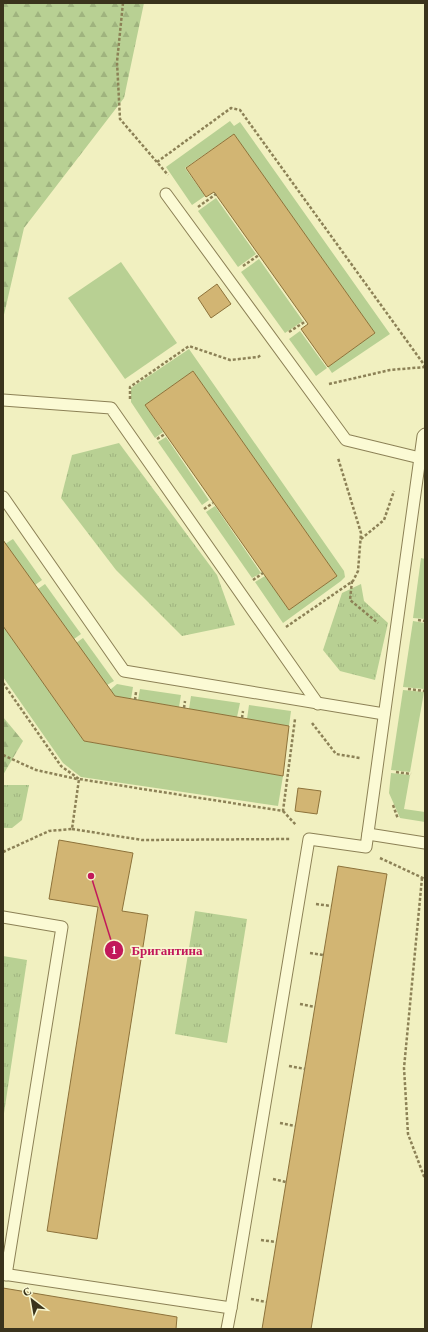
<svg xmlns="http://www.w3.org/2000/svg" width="428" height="1332" font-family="Georgia,serif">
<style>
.grass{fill:#b8d093}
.forest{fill:url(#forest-firs)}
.park{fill:url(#park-tufts)}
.building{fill:#d2b573;stroke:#8d723a}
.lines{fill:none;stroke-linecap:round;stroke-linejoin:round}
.lane-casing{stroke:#8c8156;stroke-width:13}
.path{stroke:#8c8156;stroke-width:2.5;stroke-dasharray:3 2;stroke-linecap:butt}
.lane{stroke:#fbfad4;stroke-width:11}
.leader{fill:none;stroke:#c2185b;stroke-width:1.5}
.callout-dot{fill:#c2185b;stroke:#f8f7d0;stroke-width:1.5}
.mark-label{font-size:12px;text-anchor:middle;font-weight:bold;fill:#fff}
.callout-label{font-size:13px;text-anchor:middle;font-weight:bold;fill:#c2185b;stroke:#f8f7d0;stroke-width:3.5;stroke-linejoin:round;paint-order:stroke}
</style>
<defs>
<pattern id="forest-firs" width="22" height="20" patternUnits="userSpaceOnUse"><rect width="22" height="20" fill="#b8d093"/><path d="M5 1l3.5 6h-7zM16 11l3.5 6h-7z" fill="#9fb37e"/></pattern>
<pattern id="park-tufts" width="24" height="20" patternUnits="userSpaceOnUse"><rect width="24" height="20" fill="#b8d093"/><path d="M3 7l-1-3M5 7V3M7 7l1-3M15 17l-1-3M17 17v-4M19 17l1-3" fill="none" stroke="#9fb37e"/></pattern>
</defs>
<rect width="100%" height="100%" fill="#f1f0c0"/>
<g class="grass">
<path d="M 230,121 L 234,126 L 240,122 L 390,334 L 332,373 L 328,367 L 375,333 L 234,134 L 185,168 L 205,196 L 192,205 L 166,167 Z"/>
<path d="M 216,198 L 256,254 L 238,267 L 198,211 Z"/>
<path d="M 259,259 L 303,321 L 285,333 L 241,272 Z"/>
<path d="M 121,262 L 177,343 L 125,379 L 68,298 Z"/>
<path d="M 300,331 L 327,368 L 316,376 L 289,339 Z"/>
<path d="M 189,349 L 344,571 L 345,577 L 341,581 L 283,623 L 255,582 L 265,576 L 289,610 L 337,576 L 193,371 L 145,405 L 163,432 L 155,438 L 131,402 L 131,388 Z"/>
<path d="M 166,437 L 209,500 L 202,505 L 158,442 Z"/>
<path d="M 215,506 L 261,573 L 252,578 L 206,512 Z"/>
<path d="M 13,539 L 42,580 L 35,585 L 5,544 Z"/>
<path d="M 421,558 L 425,559 L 425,619 L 413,618 Z"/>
<path d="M 45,584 L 81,634 L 74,639 L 38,589 Z"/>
<path d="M 413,621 L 425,623 L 424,689 L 403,687 Z"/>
<path d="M 3,626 L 84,741 L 283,776 L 278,806 L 81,777 L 63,763 L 3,677 Z"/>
<path d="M 83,638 L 114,681 L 107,685 L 76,643 Z"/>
<path d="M 117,684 L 133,687 L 131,699 L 115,696 L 110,690 Z"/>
<path d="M 140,689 L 181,695 L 179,707 L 138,700 Z"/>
<path d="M 403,690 L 424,692 L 410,772 L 391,770 Z"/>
<path d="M 191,696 L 240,703 L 237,717 L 189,709 Z"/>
<path d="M 249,705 L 291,711 L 289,726 L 247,719 Z"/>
<path d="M 391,773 L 410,775 L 404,809 L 425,812 L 425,822 L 400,818 L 389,793 Z"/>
</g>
<g class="forest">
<path d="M 3,3 L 144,3 L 124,98 L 24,228 L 3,319 Z"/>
<path d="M 3,717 L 23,741 L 3,775 Z"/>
</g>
<g class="park">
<path d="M 119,443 L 217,575 L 235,625 L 182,636 L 116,570 L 61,498 L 72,455 Z"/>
<path d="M 361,584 L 364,601 L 388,623 L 375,680 L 340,671 L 323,650 L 342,593 Z"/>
<path d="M 3,785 L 29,785 L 22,820 L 12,828 L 3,828 Z"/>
<path d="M 195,911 L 247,919 L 227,1043 L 175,1034 Z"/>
<path d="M 3,956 L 27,960 L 3,1120 Z"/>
</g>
<g class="building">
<path d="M 234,134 L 375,333 L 328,367 L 301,329 L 308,324 L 214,192 L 206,197 L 186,168 Z"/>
<path d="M 217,284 L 231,304 L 211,318 L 198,298 Z"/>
<path d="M 193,371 L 337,576 L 289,610 L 145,405 Z"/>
<path d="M 3,540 L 115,696 L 289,726 L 283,776 L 84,741 L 3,626 Z"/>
<path d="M 298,788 L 321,791 L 317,814 L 295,811 Z"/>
<path d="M 59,840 L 133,853 L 122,911 L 148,915 L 97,1239 L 47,1231 L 98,907 L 49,899 Z"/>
<path d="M 338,866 L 387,874 L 311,1329 L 262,1329 Z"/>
<path d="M 3,1288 L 177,1317 L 176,1329 L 3,1329 Z"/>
</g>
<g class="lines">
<g class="lane-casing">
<g id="lane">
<path d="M 166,194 L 346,440 L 420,458"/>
<path d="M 3,400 L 111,408 L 318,704"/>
<path d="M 3,497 L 124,671 L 384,714"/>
<path d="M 368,834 L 425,843"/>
<path d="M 3,917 L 62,927 L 6,1275"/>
<path d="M 3,1274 L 231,1308 L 227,1329"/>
<path d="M 231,1308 L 309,839 L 366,847 L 423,436 L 425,434"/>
</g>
</g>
<g class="path">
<path d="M 123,3 L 117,62 L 120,119 L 168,175"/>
<path d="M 157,162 L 231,108 L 240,110 L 425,366"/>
<path d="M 198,207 L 216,194"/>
<path d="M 243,266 L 259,255"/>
<path d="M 289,332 L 306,321"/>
<path d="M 329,384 L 390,370 L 425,367"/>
<path d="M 130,399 L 130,387 L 189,346 L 230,360 L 258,357 L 261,355"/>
<path d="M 157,439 L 165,434"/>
<path d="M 204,509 L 213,503"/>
<path d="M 361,539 L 384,520 L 394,491"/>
<path d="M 253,580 L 263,573"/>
<path d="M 352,581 L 350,600 L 378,623"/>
<path d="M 418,620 L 425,621"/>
<path d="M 286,627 L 353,581 L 358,571 L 361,533 L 338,458"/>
<path d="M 3,683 L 61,766 L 79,779"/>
<path d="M 408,689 L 425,691"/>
<path d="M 135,700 L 136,692"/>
<path d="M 184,708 L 185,701"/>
<path d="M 242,718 L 243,711"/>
<path d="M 312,723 L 336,754 L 360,758"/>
<path d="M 3,755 L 36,770 L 77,779"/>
<path d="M 396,772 L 411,774"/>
<path d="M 393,805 L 398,819"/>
<path d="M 283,811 L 296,825"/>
<path d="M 72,829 L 142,840 L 290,839"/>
<path d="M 3,852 L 49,831 L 72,829 L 79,779 L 283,811 L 295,719"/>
<path d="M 380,858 L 425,879"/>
<path d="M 422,878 L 404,1068 L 408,1134 L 425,1179"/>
<path d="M 316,904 L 331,906"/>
<path d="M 310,953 L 323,955"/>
<path d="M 300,1004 L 315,1007"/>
<path d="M 289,1066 L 305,1069"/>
<path d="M 280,1123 L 295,1126"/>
<path d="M 273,1179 L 286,1182"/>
<path d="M 261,1240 L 276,1242"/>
<path d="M 251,1299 L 266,1302"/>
</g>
<use href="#lane" class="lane"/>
</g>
<path class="leader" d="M91 876L114 950"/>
<g class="callout-dot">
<circle cx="91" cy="876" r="4"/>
<circle cx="114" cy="950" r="10"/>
</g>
<g class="mark-label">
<text x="114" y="954">1</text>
</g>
<g class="callout-label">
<text x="167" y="955">Бригантина</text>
</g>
<rect width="428" height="1332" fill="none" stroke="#3a331c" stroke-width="8"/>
<g transform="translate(32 1300) rotate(329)" stroke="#f8f7d0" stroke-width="3" paint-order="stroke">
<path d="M0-3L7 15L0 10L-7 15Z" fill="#3a331c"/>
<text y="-6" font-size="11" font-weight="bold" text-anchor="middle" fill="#3a331c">С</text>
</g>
</svg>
